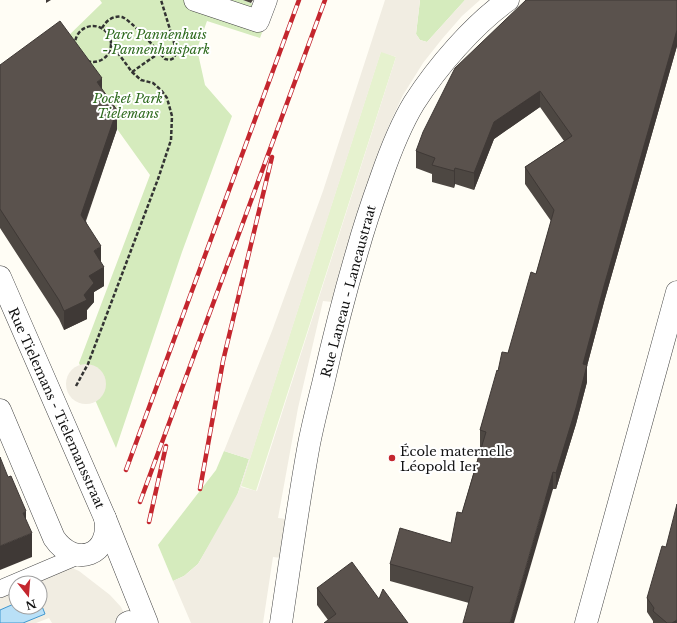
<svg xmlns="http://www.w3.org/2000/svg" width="677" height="623" font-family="'Libre Baskerville',serif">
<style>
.green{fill:#d5ebbd}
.pitch{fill:#e6f2cf}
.plaza{fill:#f1ede2;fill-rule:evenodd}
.water{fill:#b9e0f7;stroke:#3f96cf}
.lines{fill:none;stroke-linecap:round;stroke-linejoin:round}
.service-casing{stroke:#444;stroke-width:18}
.pedestrian-casing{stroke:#444;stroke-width:23}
.minor-casing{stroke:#444;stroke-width:23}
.path{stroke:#333;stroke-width:2.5;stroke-dasharray:4 2;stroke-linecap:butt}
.service{stroke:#fff;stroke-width:17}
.pedestrian{stroke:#fff;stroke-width:22}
.minor{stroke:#fff;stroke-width:22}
.rail-casing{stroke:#c4262e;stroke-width:4.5}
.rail{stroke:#fff;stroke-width:3;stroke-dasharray:9;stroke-linecap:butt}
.wall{fill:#4d4742}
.shaded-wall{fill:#3f3936}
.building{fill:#5a524d;stroke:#3f3936}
.poi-dot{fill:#c4262e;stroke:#fff;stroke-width:1.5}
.labels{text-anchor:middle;stroke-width:4;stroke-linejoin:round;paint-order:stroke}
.park-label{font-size:13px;font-style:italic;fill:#2f6b1f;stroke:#fff}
.street-label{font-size:13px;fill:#111;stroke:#fff}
.poi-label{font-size:13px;fill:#111;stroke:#fff;text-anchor:start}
</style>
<rect width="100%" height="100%" fill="#fffdf5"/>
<g class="green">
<path d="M 100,0 L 243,0 L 253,4 L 274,0 L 260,38 L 207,21 L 197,49 L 205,85 L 232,116 L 182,252 L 116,448 L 79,363 L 150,175 L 97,101 L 62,42 L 102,3 Z"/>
<path d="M 420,0 L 465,0 L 427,42 L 420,40 L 416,34 Z"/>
<path d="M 224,451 L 249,459 L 238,493 L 230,510 L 198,564 L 184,576 L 173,581 L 158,545 L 216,470 Z"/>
</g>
<path class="pitch" d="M 381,51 L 396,57 L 256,491 L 241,486 Z"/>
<g class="plaza">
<path d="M 385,0 L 420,0 L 416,34 L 420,40 L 427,42 L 465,0 L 480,0 L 462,16 L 442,39 L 423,63 L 403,95 L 389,125 L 374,165 L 332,302 L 323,301 L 298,408 L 278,518 L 287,519 L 281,558 L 273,557 L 263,623 L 191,623 L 173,581 L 184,576 L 198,564 L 238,493 L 249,459 L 224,451 L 272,331 L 323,191 ZM 381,52 L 396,57 L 257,491 L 241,487 Z"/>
<circle cx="86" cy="384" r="20"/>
<path d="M 70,567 L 79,571 L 110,595 L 121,607 L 129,623 L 52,623 L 49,618 L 36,623 L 23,623 L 45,614 L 40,601 L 40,583 L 37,583 Z"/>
<path d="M 16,591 L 16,603 L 0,610 L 0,598 Z"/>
</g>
<path class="water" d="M 40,601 L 45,614 L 23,623 L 0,623 L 0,610 L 16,603 L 16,607 L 40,607 Z"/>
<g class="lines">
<g class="service-casing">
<path id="service" d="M 0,589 L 80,555"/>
</g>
<g class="pedestrian-casing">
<g id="pedestrian">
<path d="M 195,0 L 258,21 L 266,0"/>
<path d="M 127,623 L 129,622"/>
</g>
</g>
<g class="minor-casing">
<g id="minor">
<path d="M 0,277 L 105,518 L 147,623"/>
<path d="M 0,410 L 54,538 C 75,569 112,555 105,518"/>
<path d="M 281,623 C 290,563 298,504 309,444 C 313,424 318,404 323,384 C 333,340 344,296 357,252 C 364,227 372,203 381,178 C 390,152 400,126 414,103 C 437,67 473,25 508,0"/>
<path d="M 586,623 L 677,292"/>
</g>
</g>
<g class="path">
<circle cx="93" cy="44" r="18"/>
<path d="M 102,28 C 106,21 113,15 122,17 C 131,20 157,50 165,59 L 170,60 L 174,58 L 176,53 L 175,46 L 161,0"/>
<path d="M 132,72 L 159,53"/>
<path d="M 76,386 L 88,364 L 158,179 L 171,140 L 172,116 L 167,98 L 161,90 L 153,83 L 141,80 L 132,72 L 112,45"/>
</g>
<use href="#service" class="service"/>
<use href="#pedestrian" class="pedestrian"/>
<use href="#minor" class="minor"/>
<g class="rail-casing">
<g id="rail">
<path d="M 126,470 L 299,0"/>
<path d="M 200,489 L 223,361 L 272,157"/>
<path d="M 140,502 L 325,0"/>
<path d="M 149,522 L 166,446"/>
</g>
</g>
<use href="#rail" class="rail"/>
</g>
<g class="wall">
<path d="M 243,0 L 253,0 L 251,3 Z"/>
<path d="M 677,0 L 677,46 L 604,302 L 587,366 L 587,382 L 576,424 L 556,489 L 553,489 L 469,603 L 390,581 L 390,564 L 451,543 L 462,513 L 481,447 L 480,447 L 480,430 L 498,371 L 508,353 L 536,274 L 551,221 L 525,184 L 525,167 L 564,141 L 540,107 L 494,139 L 474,190 L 455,184 L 454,188 L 432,182 L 432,174 L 416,168 L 416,151 Z"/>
<path d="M 0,65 L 102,90 L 117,129 L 86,221 L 101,263 L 104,286 L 94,292 L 94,302 L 87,310 L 87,319 L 64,330 L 59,319 L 0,228 Z"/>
<path d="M 666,547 L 677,623 L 653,623 L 653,621 L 647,612 L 647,598 Z"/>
<path d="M 317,588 L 379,599 L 328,620 L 317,605 Z"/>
</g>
<g class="shaded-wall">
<path d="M 46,0 L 51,0 L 46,3 Z"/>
<path d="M 677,30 L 677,46 L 604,302 L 587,366 L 587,382 L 576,424 L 556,489 L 556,473 L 583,364 L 604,286 Z"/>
<path d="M 102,78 L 102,97 L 97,82 Z"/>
<path d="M 540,91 L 540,107 L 494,139 L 474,190 L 474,173 L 494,122 Z"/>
<path d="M 117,110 L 117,129 L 81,233 L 81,215 Z"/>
<path d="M 455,168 L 455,184 L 454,188 L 454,171 Z"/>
<path d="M 101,246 L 101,265 L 94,251 Z"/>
<path d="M 104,267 L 104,286 L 94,292 L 94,302 L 87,310 L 87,319 L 64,330 L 64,311 L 84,295 L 89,276 Z"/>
<path d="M 553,472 L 553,489 L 514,623 L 510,623 Z"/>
<path d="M 26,511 L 26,535 L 23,513 Z"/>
<path d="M 32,533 L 32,557 L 0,570 L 0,546 Z"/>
<path d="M 677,620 L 677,623 L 672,623 Z"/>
</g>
<g class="building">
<path d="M 526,0 L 677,0 L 677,30 L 604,286 L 583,364 L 587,365 L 576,408 L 556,473 L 553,472 L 510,623 L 463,623 L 473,587 L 390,564 L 400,528 L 451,543 L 457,512 L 462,513 L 486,432 L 480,430 L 497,370 L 498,371 L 502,352 L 508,353 L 531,272 L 536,274 L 554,210 L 525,167 L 572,136 L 540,91 L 494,122 L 474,173 L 455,168 L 454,171 L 432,165 L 435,158 L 416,151 L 423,132 L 455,68 Z"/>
<path d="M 60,21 L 102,78 L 97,82 L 117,110 L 81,215 L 101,246 L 94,251 L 104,267 L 89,276 L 94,283 L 84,295 L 87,300 L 64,311 L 59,300 L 0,209 L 0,65 Z"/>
<path d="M 0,457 L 8,477 L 11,476 L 26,511 L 23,513 L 32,533 L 0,546 Z"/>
<path d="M 677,504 L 677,620 L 672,623 L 667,623 L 653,611 L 654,608 L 647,598 L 662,546 L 666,547 Z"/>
<path d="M 352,562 L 379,599 L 383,589 L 408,623 L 324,623 L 336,614 L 317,588 Z"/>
</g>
<circle class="poi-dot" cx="392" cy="458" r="4"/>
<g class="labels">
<g class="park-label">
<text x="156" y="39">Parc Pannenhuis<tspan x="156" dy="15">- Pannenhuispark</tspan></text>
<text x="128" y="103">Pocket Park<tspan x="128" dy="15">Tielemans</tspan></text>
</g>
<g class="street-label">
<text transform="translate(348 291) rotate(-75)" y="5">Rue Laneau - Laneaustraat</text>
<text transform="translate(57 408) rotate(66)" y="5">Rue Tielemans - Tielemansstraat</text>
</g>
<g class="poi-label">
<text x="400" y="456">École maternelle<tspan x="400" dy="15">Léopold Ier</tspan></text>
</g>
</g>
<g transform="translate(28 595) rotate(163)"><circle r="19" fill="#ffffff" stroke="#a0a0a0"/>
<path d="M0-3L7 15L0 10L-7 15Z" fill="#c4262e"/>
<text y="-6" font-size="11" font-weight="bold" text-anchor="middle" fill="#111111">N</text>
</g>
</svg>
